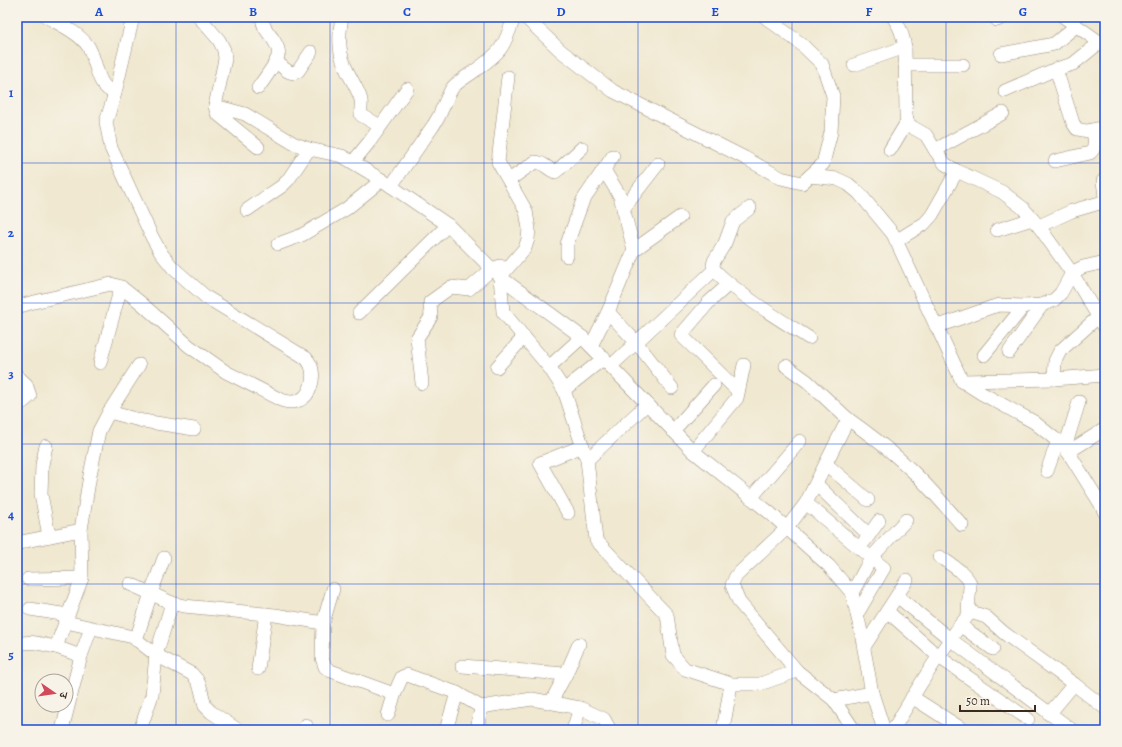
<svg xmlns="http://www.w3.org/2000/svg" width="1122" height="747" font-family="Alegreya,'Noto Serif Devanagari',serif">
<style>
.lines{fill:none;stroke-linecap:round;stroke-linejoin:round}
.minor-casing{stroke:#968977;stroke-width:14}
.minor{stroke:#fff;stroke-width:13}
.grid{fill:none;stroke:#1d4ed8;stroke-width:1;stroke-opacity:0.55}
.neatline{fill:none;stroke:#1d4ed8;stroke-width:1.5}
.grid-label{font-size:13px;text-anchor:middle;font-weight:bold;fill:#1d4ed8}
</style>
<rect width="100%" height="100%" fill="#f7f3e8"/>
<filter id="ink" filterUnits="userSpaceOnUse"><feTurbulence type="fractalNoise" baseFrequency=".025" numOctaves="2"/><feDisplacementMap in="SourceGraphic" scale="8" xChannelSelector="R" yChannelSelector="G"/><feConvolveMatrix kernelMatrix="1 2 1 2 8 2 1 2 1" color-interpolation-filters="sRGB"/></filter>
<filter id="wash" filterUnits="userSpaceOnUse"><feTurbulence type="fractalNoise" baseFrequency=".012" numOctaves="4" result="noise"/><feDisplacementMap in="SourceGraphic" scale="16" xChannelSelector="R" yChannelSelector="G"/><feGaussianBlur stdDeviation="0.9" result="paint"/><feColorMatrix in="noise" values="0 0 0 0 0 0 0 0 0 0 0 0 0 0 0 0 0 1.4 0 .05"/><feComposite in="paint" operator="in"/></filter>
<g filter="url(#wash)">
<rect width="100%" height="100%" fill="#f0e8d0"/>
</g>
<g filter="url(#ink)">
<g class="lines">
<g class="minor-casing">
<g id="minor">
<path d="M 47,17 C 61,25 79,33 88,46 C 98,62 95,86 115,93"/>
<path d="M 199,17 L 219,40 L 224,50 L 225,59 L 215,106 L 245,114 L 293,143 L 309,149 L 342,156 L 382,180 L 448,225 L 500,277 L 582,337 L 693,451 L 770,513 L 829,566 L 852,593 L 860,627 L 872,693 L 884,730"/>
<path d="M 342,17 C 339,34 338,50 345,66 C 349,77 358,88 361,100 C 362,105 360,110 361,115 L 380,126"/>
<path d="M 525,17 L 561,51 L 613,91 L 745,158 L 781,178 L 802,183 L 823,164 L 831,132 L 833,96 L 822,64 L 800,43 L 765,17"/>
<path d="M 1064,17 L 1105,46"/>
<path d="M 997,20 L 1004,17"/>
<path d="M 1001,54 L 1054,44 L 1076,26"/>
<path d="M 276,61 C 282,66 290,77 298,71 L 311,52"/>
<path d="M 854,65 L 905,47"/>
<path d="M 905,65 L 963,65"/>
<path d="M 1056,69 L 1073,123 L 1077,129 L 1087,131 L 1105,127"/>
<path d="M 508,77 L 498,162 L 526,211 L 529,229 L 528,239 L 525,248 L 500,277 L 503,312 L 549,367 L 564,390 L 587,460 L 596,540 L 667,615 L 673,655 L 685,669 L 731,684 L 760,684 L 797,671 L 834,700 L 854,730"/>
<path d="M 258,88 C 263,81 277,62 278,56 C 280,50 276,44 273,39 C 267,31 263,28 262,17"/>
<path d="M 1005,91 L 1056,69 L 1073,64 L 1099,43"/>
<path d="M 215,106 L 217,113 L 219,115 L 258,147"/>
<path d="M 907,122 L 912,127 L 926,135 L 935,150 L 945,164 L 957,171 L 1002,192 L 1023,208 L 1040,228 L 1072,273 L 1105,328"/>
<path d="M 890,150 L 907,122 L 906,114 L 905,47 C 903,35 900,26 893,17"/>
<path d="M 935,150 L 1003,113"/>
<path d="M 1055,161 L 1090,153 C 1097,148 1094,138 1093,130"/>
<path d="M 353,162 L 370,141 L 407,89"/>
<path d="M 810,176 L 837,179 L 848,184 L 859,193 L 893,234 L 936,326 L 938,329 L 962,381 L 981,393 L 1034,422 L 1065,447 L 1100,503 L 1105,513"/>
<path d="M 509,180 L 535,162 C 544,162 547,169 555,172 L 559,169 L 582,148"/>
<path d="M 391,186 L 433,126 C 437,120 440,115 442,109 C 446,102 448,94 453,87 C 459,81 466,77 473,72 C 500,53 504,49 514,17"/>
<path d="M 623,209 L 658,164"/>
<path d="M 247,210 L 282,186 L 288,180 L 309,149"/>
<path d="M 1039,226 L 1072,211 L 1103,202 L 1105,197 L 1103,181"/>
<path d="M 997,230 L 1032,219"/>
<path d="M 896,241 L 925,223 L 932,215 L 957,171"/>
<path d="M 278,244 L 302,235 L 346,209 L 382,180"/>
<path d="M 634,250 L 680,217"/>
<path d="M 567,256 L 567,244 L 583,200 L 613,156"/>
<path d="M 714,270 L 713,265 L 714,261 L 725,243 L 733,221 L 750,208"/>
<path d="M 729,284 L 709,302 L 681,335 L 738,391"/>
<path d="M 17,307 L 30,303 L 111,284 L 121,287 L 141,303 L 189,346 L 226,372 L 281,400 C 287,402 294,403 300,400 C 311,395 315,377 311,366 C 310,363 308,361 306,358 L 206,297 L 173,268 L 161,253 L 152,237 L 111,148 L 106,122 L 115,93 L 133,17"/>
<path d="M 608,312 L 636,342 L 672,388"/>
<path d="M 359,313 L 448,225"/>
<path d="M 936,326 L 947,323 L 992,307 L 1000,305 L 1024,306 L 1042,305 L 1054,300 L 1061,293 L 1072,273 L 1077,270 L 1083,267 L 1105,262"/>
<path d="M 591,346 L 608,312 L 634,250 L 620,196 L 604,170"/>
<path d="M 1009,352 L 1042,305"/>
<path d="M 984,355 L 1024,306"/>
<path d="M 100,363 L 121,287"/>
<path d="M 611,366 L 714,270 C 742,297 776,317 809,338"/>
<path d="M 786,366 L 807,381 L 848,419 L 806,503 L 787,528 L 736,576 L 732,585 L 739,602 L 797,671"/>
<path d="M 497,367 L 524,337"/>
<path d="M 549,367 L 582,337"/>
<path d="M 17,376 L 26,384 L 30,396 L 23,402 L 17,401"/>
<path d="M 1054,379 L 1055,361 L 1060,351 L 1098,317"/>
<path d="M 962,381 L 1054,379 L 1105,375"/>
<path d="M 422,383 L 417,338 L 431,317 L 430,302 L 451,287 L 469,289 L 492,269 L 500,266"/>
<path d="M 564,390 L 604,358"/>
<path d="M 109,412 L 143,421 L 194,429"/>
<path d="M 848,419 C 869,434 889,449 908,467 C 928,485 945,506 962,525"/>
<path d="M 673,431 L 714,385"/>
<path d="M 46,446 L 42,465 L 41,494 L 49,536"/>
<path d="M 1065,447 L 1079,402"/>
<path d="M 693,451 L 737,398 L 744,365"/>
<path d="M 1068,452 L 1105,429"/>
<path d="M 587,460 L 647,404"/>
<path d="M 826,464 L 868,500"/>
<path d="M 1047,471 L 1058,440"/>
<path d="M 816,484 L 869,535"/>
<path d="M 751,498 L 800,441"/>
<path d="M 806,503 L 871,558 L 906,520"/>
<path d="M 568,513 L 540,463 L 583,446"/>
<path d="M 864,542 L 879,521"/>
<path d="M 17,544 L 26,541 L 81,530"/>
<path d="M 940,557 C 948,563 970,575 970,585 C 970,595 967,604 969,614"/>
<path d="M 28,579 L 82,578"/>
<path d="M 130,584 L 172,603 L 184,606 L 275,615 L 323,623 L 322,658 L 325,667 L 331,671 L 394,694"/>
<path d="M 852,593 L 871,558 L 884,568 L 857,614"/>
<path d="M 897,596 L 950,639 L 1072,730"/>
<path d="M 30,609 L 68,615"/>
<path d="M 887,611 L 939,657 L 1028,719"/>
<path d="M 66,622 L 133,637 L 156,655 L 192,674 L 197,680 L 200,686 L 205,706 L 211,712 L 238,730"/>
<path d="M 323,623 L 333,589"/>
<path d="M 960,625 L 993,649"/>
<path d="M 136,640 L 151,593 L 164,558"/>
<path d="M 17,645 C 28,639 44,645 56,647"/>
<path d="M 864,647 L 907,580"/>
<path d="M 81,656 L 56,647 L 82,578 L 81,530 L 90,475 L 99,431 L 109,412 L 139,365"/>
<path d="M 462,666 L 566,674 L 551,702"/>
<path d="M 258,669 L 266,614"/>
<path d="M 566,674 L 579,644"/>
<path d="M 457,693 L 481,707 L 532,699 L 580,708 L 604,719 L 610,730"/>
<path d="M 912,697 L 962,729"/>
<path d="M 834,700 L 872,693"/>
<path d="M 1049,714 L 1074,684"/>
<path d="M 388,715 C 392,701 396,689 402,677 L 407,675 L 457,693 L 446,730"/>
<path d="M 62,730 L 81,656 L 91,628"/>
<path d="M 140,730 L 152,695 L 156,655 L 172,603"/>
<path d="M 306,730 L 306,725"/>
<path d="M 477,730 L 481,707"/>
<path d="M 573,730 L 580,708"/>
<path d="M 723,730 L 731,684"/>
<path d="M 893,730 C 916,690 940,651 969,614 L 974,613 L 986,617 L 1004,633 L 1074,684 L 1105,708"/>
</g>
</g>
<use href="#minor" class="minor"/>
</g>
</g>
<path class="grid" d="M 176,17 L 176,730M 330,17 L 330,730M 484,17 L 484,730M 638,17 L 638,730M 792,17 L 792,730M 946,17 L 946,730M 17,163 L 1105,163M 17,303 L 1105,303M 17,444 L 1105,444M 17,584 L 1105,584"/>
<rect width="1122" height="747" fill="none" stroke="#f7f3e8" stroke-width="44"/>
<g transform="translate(54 693) rotate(103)"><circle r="19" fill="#f7f3e8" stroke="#aca397"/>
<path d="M0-3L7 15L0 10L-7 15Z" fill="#d1495b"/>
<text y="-6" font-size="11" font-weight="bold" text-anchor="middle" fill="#3b2a1e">उ</text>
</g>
<path d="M960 705v6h75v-6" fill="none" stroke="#3b2a1e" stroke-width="2"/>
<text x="966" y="705" font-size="12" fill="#3b2a1e" stroke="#f7f3e8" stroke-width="3" paint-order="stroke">50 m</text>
<rect x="22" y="22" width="1078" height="703" class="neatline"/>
<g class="grid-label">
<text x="99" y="16">A</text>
<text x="253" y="16">B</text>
<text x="407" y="16">C</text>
<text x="561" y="16">D</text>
<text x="715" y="16">E</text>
<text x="869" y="16">F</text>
<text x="1023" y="16">G</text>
<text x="11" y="97">1</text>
<text x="11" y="237">2</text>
<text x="11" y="378">3</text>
<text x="11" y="519">4</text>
<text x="11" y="659">5</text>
</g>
</svg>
